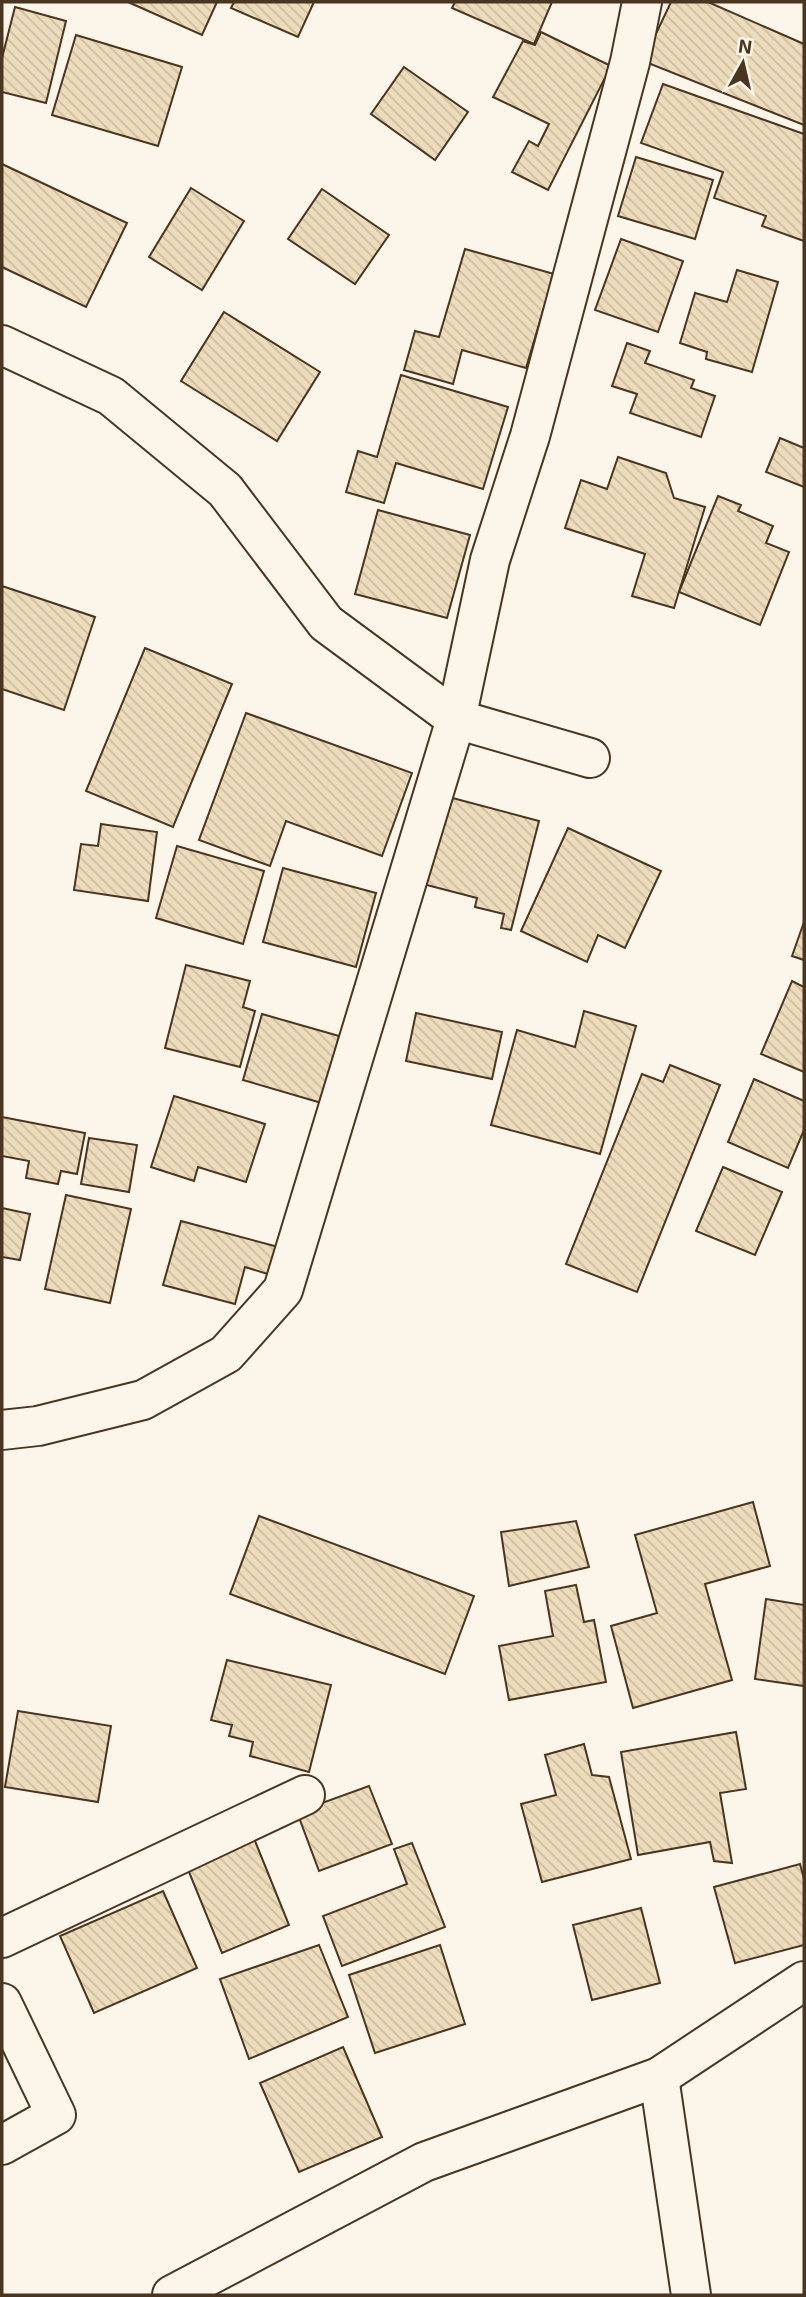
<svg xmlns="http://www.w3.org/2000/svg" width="806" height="2297" font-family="'Exo 2',sans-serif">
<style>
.building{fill:url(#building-back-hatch);stroke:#4a3520;stroke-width:2}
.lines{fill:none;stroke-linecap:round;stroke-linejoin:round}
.minor-casing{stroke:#4a3520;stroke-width:42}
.minor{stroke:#fbf6e9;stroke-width:38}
</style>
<defs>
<pattern id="building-back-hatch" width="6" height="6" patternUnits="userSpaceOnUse" patternTransform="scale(1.75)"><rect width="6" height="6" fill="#ecdcbc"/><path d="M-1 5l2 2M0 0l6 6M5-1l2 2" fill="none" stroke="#ccbda1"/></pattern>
</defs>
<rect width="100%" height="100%" fill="#fbf6e9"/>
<g class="building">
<path d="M 128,2 L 217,2 L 202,35 Z"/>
<path d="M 234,2 L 314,2 L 298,37 L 231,8 Z"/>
<path d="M 455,2 L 552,2 L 534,44 L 452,8 Z"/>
<path d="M 671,2 L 708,2 L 804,44 L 804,125 L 643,61 Z"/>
<path d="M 15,7 L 66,21 L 46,103 L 2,92 L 2,58 Z"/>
<path d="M 541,32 L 611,66 L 548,190 L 512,172 L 529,141 L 538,146 L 549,124 L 493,97 L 523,41 L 535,45 Z"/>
<path d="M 76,35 L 182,67 L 158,146 L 52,115 Z"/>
<path d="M 404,67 L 468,112 L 435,160 L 371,114 Z"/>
<path d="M 663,84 L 804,134 L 804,241 L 762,226 L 766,216 L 714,198 L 723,172 L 641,143 Z"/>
<path d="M 636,157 L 713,180 L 695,239 L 618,216 Z"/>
<path d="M 2,164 L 127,223 L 86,307 L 2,267 Z"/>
<path d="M 191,188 L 244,221 L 202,290 L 149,257 Z"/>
<path d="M 322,189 L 389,235 L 355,284 L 288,239 Z"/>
<path d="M 621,239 L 683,261 L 658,332 L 595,310 Z"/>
<path d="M 465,249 L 554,274 L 526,368 L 462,350 L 453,384 L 404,370 L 415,331 L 439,337 Z"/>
<path d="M 737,270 L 778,282 L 752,372 L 706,359 L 707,352 L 680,343 L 695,293 L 727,302 Z"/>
<path d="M 224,312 L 320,372 L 277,441 L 181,381 Z"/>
<path d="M 627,343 L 650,351 L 645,363 L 694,380 L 691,388 L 715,396 L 701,437 L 630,413 L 637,394 L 612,386 Z"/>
<path d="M 401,375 L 508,407 L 483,489 L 396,463 L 384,503 L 346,492 L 358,451 L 377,457 Z"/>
<path d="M 780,438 L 804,448 L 804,487 L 766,472 Z"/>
<path d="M 618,457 L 666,473 L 674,498 L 705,507 L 674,608 L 632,596 L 645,554 L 565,528 L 581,480 L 607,489 Z"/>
<path d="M 718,496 L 741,505 L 738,511 L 773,526 L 766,543 L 789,552 L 760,625 L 679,592 Z"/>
<path d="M 378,510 L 470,535 L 447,618 L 355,594 Z"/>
<path d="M 2,586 L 95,617 L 64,710 L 2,689 Z"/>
<path d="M 145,648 L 232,684 L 173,827 L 86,791 Z"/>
<path d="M 246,713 L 412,773 L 382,856 L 286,821 L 270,866 L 199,840 Z"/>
<path d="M 445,796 L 539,821 L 511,930 L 501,928 L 504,914 L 475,907 L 477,898 L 423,884 Z"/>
<path d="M 101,824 L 157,832 L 148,901 L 74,890 L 81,844 L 98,846 Z"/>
<path d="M 568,828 L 661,871 L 625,948 L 598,935 L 587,962 L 521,931 Z"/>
<path d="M 177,846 L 264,871 L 243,944 L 156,918 Z"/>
<path d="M 283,868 L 376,893 L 356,967 L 263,942 Z"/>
<path d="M 804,922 L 804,960 L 792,956 Z"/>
<path d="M 186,965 L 250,981 L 243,1007 L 255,1011 L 240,1067 L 165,1048 Z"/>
<path d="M 792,981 L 804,987 L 804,1072 L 761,1054 Z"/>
<path d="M 584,1011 L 636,1026 L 600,1154 L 491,1125 L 517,1030 L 575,1047 Z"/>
<path d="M 416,1013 L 502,1032 L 492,1079 L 406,1061 Z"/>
<path d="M 262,1014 L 339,1036 L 336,1048 L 349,1052 L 325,1104 L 243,1080 Z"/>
<path d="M 670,1065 L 720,1085 L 637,1292 L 566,1264 L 642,1074 L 663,1082 Z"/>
<path d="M 754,1079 L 804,1101 L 804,1130 L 788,1168 L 728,1142 Z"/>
<path d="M 174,1096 L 265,1124 L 246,1182 L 198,1167 L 194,1181 L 151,1167 Z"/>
<path d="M 2,1117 L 85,1133 L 77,1174 L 61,1171 L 58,1184 L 26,1178 L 29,1161 L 2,1156 Z"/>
<path d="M 89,1138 L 137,1145 L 129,1192 L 81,1184 Z"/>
<path d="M 723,1167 L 782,1192 L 755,1255 L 696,1231 Z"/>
<path d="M 66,1195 L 131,1209 L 110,1303 L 45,1289 Z"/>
<path d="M 2,1208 L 30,1214 L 20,1260 L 2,1257 Z"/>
<path d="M 181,1221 L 282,1248 L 274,1276 L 245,1267 L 235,1304 L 163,1285 Z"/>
<path d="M 753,1502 L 770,1566 L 705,1584 L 732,1680 L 633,1708 L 611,1626 L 657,1613 L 635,1535 Z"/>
<path d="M 259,1516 L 474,1596 L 445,1674 L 230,1594 Z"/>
<path d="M 576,1521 L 589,1567 L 509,1586 L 501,1532 Z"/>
<path d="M 576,1585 L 584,1622 L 594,1620 L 606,1682 L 509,1700 L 499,1646 L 553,1636 L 545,1591 Z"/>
<path d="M 766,1599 L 804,1605 L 804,1686 L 755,1679 Z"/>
<path d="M 227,1660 L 331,1685 L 309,1772 L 250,1756 L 253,1742 L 229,1736 L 232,1725 L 211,1720 Z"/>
<path d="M 18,1711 L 111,1726 L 98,1802 L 5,1787 Z"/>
<path d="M 736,1732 L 746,1789 L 720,1793 L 732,1863 L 714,1861 L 710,1842 L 638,1855 L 621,1752 Z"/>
<path d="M 584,1744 L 592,1775 L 609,1777 L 631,1859 L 542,1882 L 521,1804 L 556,1795 L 545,1755 Z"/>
<path d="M 369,1786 L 392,1844 L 319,1871 L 297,1812 Z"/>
<path d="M 253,1836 L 289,1925 L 222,1953 L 189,1872 L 205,1856 Z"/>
<path d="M 412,1843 L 445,1927 L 342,1966 L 323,1916 L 407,1884 L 394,1849 Z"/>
<path d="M 800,1864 L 804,1879 L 804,1945 L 735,1963 L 714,1887 Z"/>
<path d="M 163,1891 L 197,1968 L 94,2013 L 60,1936 Z"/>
<path d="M 641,1908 L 660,1983 L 592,2000 L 573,1925 Z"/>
<path d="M 319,1945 L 348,2017 L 249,2059 L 220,1979 Z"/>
<path d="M 440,1945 L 465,2024 L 375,2053 L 349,1975 Z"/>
<path d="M 343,2047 L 382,2137 L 299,2172 L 260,2083 Z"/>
</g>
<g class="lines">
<g class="minor-casing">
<g id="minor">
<path d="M 2,345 L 111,396 L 225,490 L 326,623 L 456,719 L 590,758"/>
<path d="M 2,1430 L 38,1426 L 143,1400 L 226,1354 L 283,1290 L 456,719 L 490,560 L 530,436 L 630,62 L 642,2"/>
<path d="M 2,1938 L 305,1795"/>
<path d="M 2,2003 L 56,2115 L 2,2145"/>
<path d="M 659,2077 L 691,2295"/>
<path d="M 172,2295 L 424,2162 L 659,2077 L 804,1981"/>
</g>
</g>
<use href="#minor" class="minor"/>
</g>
<rect width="806" height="2297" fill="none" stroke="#4a3520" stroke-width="7"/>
<g transform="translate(743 63) rotate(8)" stroke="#fbf6e9" stroke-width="5" paint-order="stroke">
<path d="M0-5L12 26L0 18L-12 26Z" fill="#4a3520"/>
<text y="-10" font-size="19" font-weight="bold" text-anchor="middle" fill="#4a3520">N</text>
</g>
</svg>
